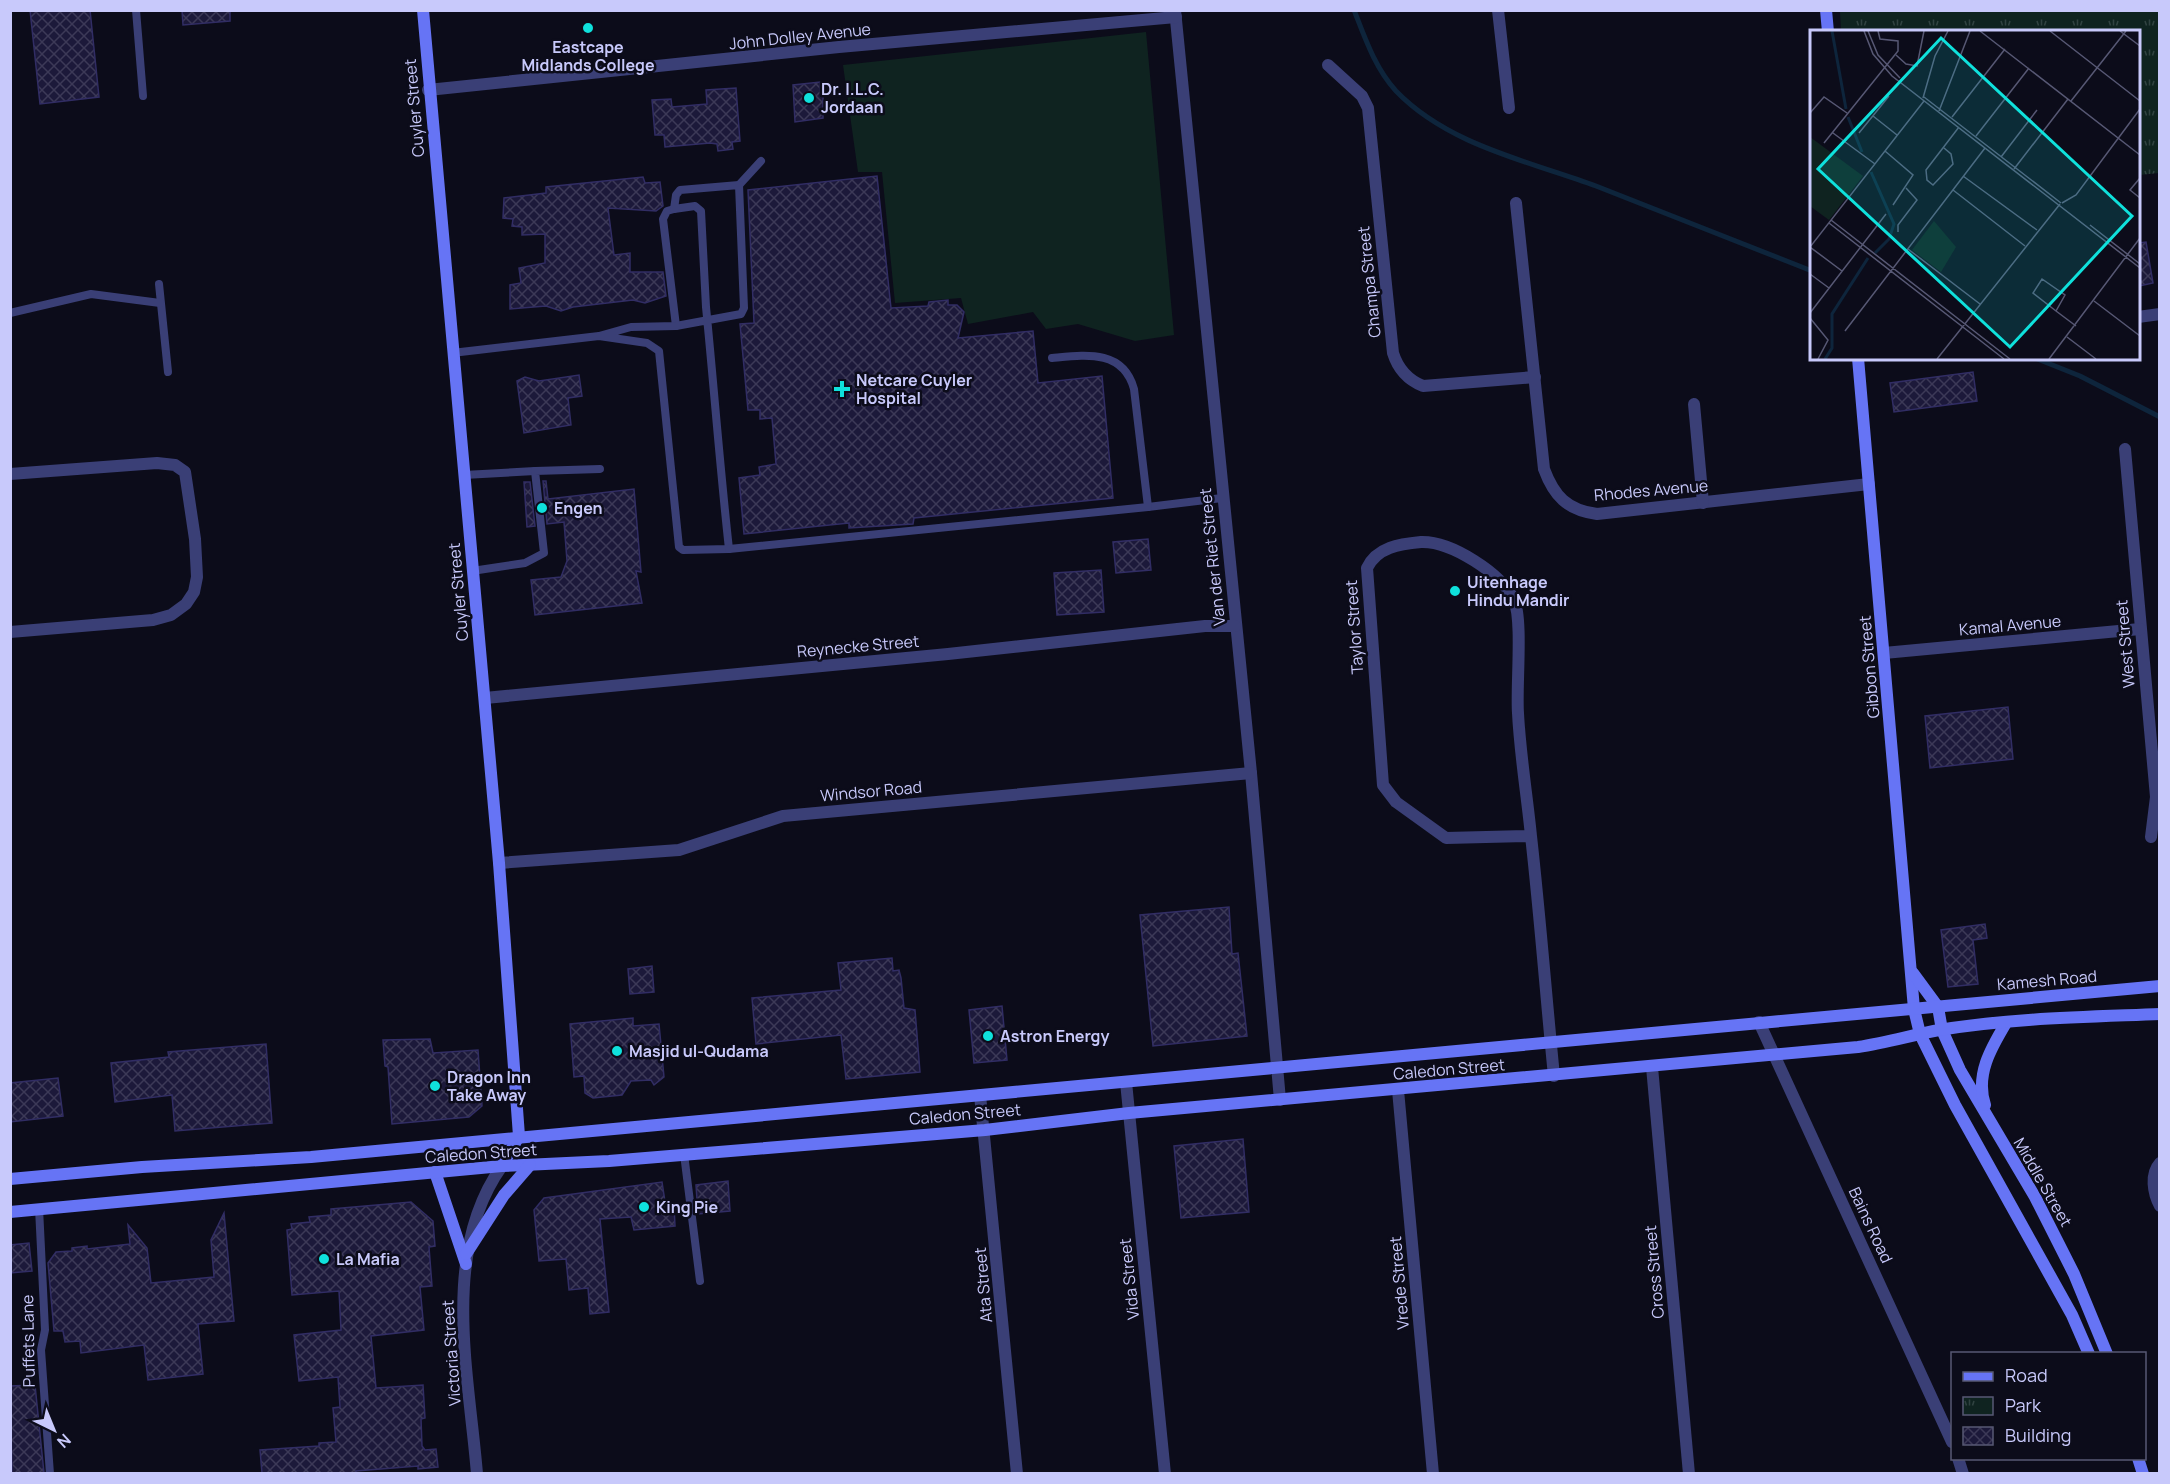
<svg xmlns="http://www.w3.org/2000/svg" width="2170" height="1484" font-family="Manrope,sans-serif">
<style>
.grass{fill:#0f2320}
.park{fill:url(#park-tufts)}
.lines{fill:none;stroke-linecap:round;stroke-linejoin:round}
.stream{stroke:#0e253c;stroke-width:5}
.building{fill:url(#building-cross-hatch);stroke:#312d64;stroke-width:1.5}
.lane{stroke:#3a3f76;stroke-width:8}
.street{stroke:#3a3f76;stroke-width:12}
.secondary{stroke:#6674f5;stroke-width:12}
.poi-dot{fill:#0fe1dc;stroke:#0c0c1a;stroke-width:2}
.labels{text-anchor:middle;stroke-width:5;stroke-linejoin:round;paint-order:stroke}
.street-label{font-size:16px;fill:#c8c9fb;stroke:#0c0c1a}
.poi-label{font-size:16px;font-weight:bold;fill:#c8c9fb;stroke:#0c0c1a;text-anchor:start}
.inset-river{fill:none;stroke:#0e253c;stroke-width:3}
.inset-road{fill:none;stroke:#575874;stroke-width:1.5}
.view{fill:#0fe1dc;fill-opacity:0.15;stroke:#0fe1dc;stroke-width:3}
.inset-edge{fill:none;stroke:#c8c9fb;stroke-width:3}
</style>
<defs>
<pattern id="park-tufts" width="24" height="20" patternUnits="userSpaceOnUse" patternTransform="scale(1.5)"><rect width="24" height="20" fill="#0f2320"/><path d="M3 7l-1-3M5 7V3M7 7l1-3M15 17l-1-3M17 17v-4M19 17l1-3" fill="none" stroke="#304241"/></pattern>
<pattern id="building-cross-hatch" width="8" height="8" patternUnits="userSpaceOnUse" patternTransform="scale(1.5)"><rect width="8" height="8" fill="#1c193a"/><path d="M0 0l8 8M0 8l8-8" fill="none" stroke="#3c3957"/></pattern>
</defs>
<rect width="100%" height="100%" fill="#0c0c1a"/>
<path class="grass" d="M 1146,32 L 1174,335 L 1135,341 L 1078,324 L 1046,329 L 1033,312 L 968,324 L 961,298 L 895,303 L 882,172 L 858,172 L 843,65 Z"/>
<path class="park" d="M 1840,11 L 2159,11 L 2159,173 L 2139,175 L 2138,32 L 1841,31 Z"/>
<g class="lines">
<g class="stream">
<path d="M 1354,10 C 1365,38 1375,68 1396,91 C 1448,145 1528,161 1596,186 C 1668,214 1740,243 1812,271"/>
<path d="M 2035,358 L 2080,376 L 2160,417"/>
</g>
</g>
<g class="building">
<path d="M 30,10 L 90,10 L 99,97 L 40,104 Z"/>
<path d="M 182,10 L 230,10 L 230,21 L 183,25 Z"/>
<path d="M 820,82 L 820,91 L 823,91 L 823,118 L 795,122 L 793,85 Z"/>
<path d="M 736,88 L 740,141 L 732,142 L 733,149 L 718,151 L 717,144 L 710,143 L 665,147 L 664,135 L 655,135 L 652,100 L 671,99 L 672,107 L 707,104 L 706,90 Z"/>
<path d="M 877,176 L 891,308 L 928,306 L 929,302 L 948,300 L 948,305 L 957,305 L 964,312 L 958,338 L 1033,331 L 1038,383 L 1102,376 L 1113,498 L 914,518 L 913,524 L 849,528 L 849,523 L 744,534 L 739,478 L 760,475 L 759,467 L 776,464 L 772,418 L 760,419 L 760,410 L 748,410 L 740,324 L 754,323 L 748,190 Z"/>
<path d="M 643,177 L 645,183 L 660,182 L 663,206 L 656,211 L 608,208 L 614,255 L 630,253 L 630,272 L 663,272 L 666,296 L 645,303 L 633,300 L 573,307 L 561,311 L 546,306 L 510,309 L 510,285 L 521,283 L 519,268 L 545,263 L 545,234 L 522,235 L 522,227 L 512,226 L 513,219 L 503,218 L 504,198 L 546,193 L 546,187 Z"/>
<path d="M 2146,242 L 2153,283 L 2139,286 L 2139,243 Z"/>
<path d="M 1973,372 L 1977,401 L 1894,412 L 1890,383 Z"/>
<path d="M 579,375 L 582,396 L 568,398 L 571,425 L 524,433 L 517,381 L 525,377 L 539,381 Z"/>
<path d="M 543,481 L 546,481 L 548,499 L 634,489 L 641,572 L 636,571 L 642,603 L 535,615 L 531,580 L 561,577 L 567,561 L 564,522 L 547,524 Z"/>
<path d="M 524,482 L 530,482 L 535,526 L 527,527 Z"/>
<path d="M 1148,539 L 1151,570 L 1116,573 L 1113,542 Z"/>
<path d="M 1101,570 L 1104,612 L 1057,615 L 1054,573 Z"/>
<path d="M 2008,707 L 2013,759 L 1930,768 L 1925,716 Z"/>
<path d="M 1229,907 L 1232,954 L 1238,953 L 1247,1036 L 1153,1046 L 1140,915 Z"/>
<path d="M 1985,924 L 1987,938 L 1973,940 L 1978,984 L 1948,987 L 1941,930 Z"/>
<path d="M 892,958 L 893,971 L 899,970 L 901,978 L 904,1008 L 915,1010 L 920,1072 L 846,1079 L 841,1035 L 756,1044 L 752,998 L 841,990 L 838,963 Z"/>
<path d="M 652,966 L 654,992 L 630,994 L 628,969 Z"/>
<path d="M 1002,1006 L 1007,1060 L 974,1063 L 969,1010 Z"/>
<path d="M 633,1018 L 633,1026 L 659,1024 L 664,1077 L 654,1085 L 651,1080 L 631,1081 L 622,1095 L 593,1098 L 585,1093 L 584,1076 L 574,1077 L 570,1024 Z"/>
<path d="M 430,1039 L 433,1053 L 478,1050 L 482,1106 L 469,1117 L 392,1124 L 388,1067 L 385,1066 L 383,1040 Z"/>
<path d="M 266,1044 L 272,1123 L 175,1131 L 172,1095 L 115,1102 L 111,1063 L 169,1057 L 168,1052 Z"/>
<path d="M 58,1078 L 63,1116 L 10,1122 L 10,1083 Z"/>
<path d="M 1243,1139 L 1249,1212 L 1181,1218 L 1174,1146 Z"/>
<path d="M 728,1181 L 730,1211 L 698,1214 L 696,1185 Z"/>
<path d="M 662,1182 L 666,1208 L 674,1206 L 675,1226 L 634,1230 L 631,1217 L 600,1219 L 609,1312 L 590,1314 L 588,1288 L 569,1290 L 566,1259 L 539,1261 L 534,1210 L 544,1198 Z"/>
<path d="M 411,1202 L 433,1221 L 435,1246 L 429,1247 L 432,1286 L 420,1287 L 424,1330 L 371,1336 L 376,1388 L 423,1385 L 425,1418 L 421,1419 L 422,1446 L 425,1450 L 436,1449 L 438,1467 L 418,1469 L 418,1466 L 356,1471 L 356,1473 L 262,1473 L 260,1450 L 319,1446 L 319,1443 L 336,1442 L 333,1408 L 340,1407 L 338,1377 L 299,1381 L 294,1335 L 341,1330 L 339,1291 L 292,1295 L 287,1230 L 292,1229 L 291,1224 L 310,1222 L 309,1217 L 331,1215 L 331,1209 Z"/>
<path d="M 224,1213 L 234,1321 L 198,1324 L 203,1374 L 148,1380 L 144,1345 L 81,1353 L 80,1341 L 65,1342 L 63,1331 L 54,1331 L 48,1263 L 56,1252 L 72,1251 L 72,1248 L 87,1246 L 87,1249 L 130,1244 L 128,1225 L 147,1248 L 151,1283 L 214,1277 L 211,1240 Z"/>
<path d="M 29,1243 L 32,1271 L 10,1273 L 10,1245 Z"/>
<path d="M 35,1385 L 44,1473 L 12,1473 L 10,1386 Z"/>
</g>
<g class="lines">
<g class="lane">
<path d="M 136,10 L 143,96"/>
<path d="M 739,185 L 761,161"/>
<path d="M 674,209 L 667,211 L 663,219 L 676,326"/>
<path d="M 159,284 L 168,372"/>
<path d="M 10,313 L 91,294 L 160,303"/>
<path d="M 452,353 L 599,336 L 631,327 L 676,326 L 741,314 L 744,308 L 739,185 L 680,190 L 676,195 L 674,209 L 695,206 L 701,211 L 706,307 C 714,388 720,468 729,549 L 683,550 L 679,547 L 659,351 L 647,343 L 599,336"/>
<path d="M 464,475 L 535,471"/>
<path d="M 1148,507 L 1222,498"/>
<path d="M 729,549 L 1148,507 L 1134,389 C 1123,349 1085,355 1052,358"/>
<path d="M 472,571 L 525,563 L 544,553 L 535,471 L 600,469"/>
<path d="M 684,1154 L 700,1281"/>
<path d="M 39,1208 L 45,1330 L 41,1350 L 50,1474"/>
</g>
<g class="street">
<path d="M 1175,10 L 1251,773 L 1280,1100"/>
<path d="M 1498,10 L 1509,108"/>
<path d="M 1328,65 L 1362,96 L 1368,108 L 1393,353 C 1398,369 1408,380 1423,386 L 1535,377"/>
<path d="M 428,90 L 839,47 L 1176,17"/>
<path d="M 1516,203 L 1544,469 C 1554,496 1567,510 1597,514 L 1869,484"/>
<path d="M 2138,317 L 2160,314"/>
<path d="M 1694,404 L 1703,503"/>
<path d="M 2125,449 L 2156,797 L 2151,837"/>
<path d="M 10,474 L 157,463 L 175,465 L 185,472 L 195,539 L 197,577 L 194,592 L 186,604 L 171,615 L 153,620 L 10,632"/>
<path d="M 1884,653 L 2140,629"/>
<path d="M 485,698 L 948,654 L 1205,626 L 1235,626"/>
<path d="M 1531,836 L 1446,838 L 1396,802 L 1383,785 L 1367,568 C 1377,547 1400,544 1421,542 C 1451,541 1501,573 1514,600 C 1523,620 1516,687 1518,713 C 1520,754 1527,795 1531,836 C 1540,916 1546,996 1554,1076"/>
<path d="M 499,863 L 679,850 L 783,816 L 1251,773"/>
<path d="M 1759,1022 L 1952,1442"/>
<path d="M 1652,1067 L 1689,1474"/>
<path d="M 1126,1082 L 1165,1474"/>
<path d="M 1398,1090 L 1433,1474"/>
<path d="M 980,1095 L 1017,1474"/>
<path d="M 2160,1163 C 2150,1174 2153,1193 2160,1206"/>
<path d="M 1958,1458 L 1963,1474"/>
<path d="M 477,1474 C 469,1375 440,1252 502,1166"/>
</g>
<g class="secondary">
<path d="M 423,10 L 499,863 L 519,1136 L 502,1166"/>
<path d="M 1826,10 L 1828,32"/>
<path d="M 1858,358 L 1914,1009 L 1920,1034 L 1955,1105 L 2072,1315 L 2089,1354"/>
<path d="M 1913,973 L 1938,1007 L 1942,1030 L 1960,1070 L 2035,1197 L 2074,1274 L 2107,1354"/>
<path d="M 1985,1105 C 1975,1075 1991,1048 2006,1023"/>
<path d="M 435,1172 L 466,1264"/>
<path d="M 10,1179 L 142,1167 L 311,1157 L 2160,986"/>
<path d="M 10,1212 L 502,1166 L 609,1161 L 985,1130 L 1129,1113 L 1858,1047 C 1886,1043 1912,1035 1939,1030 C 2011,1018 2086,1017 2160,1014"/>
<path d="M 466,1254 L 504,1195 L 530,1165"/>
<path d="M 2138,1458 L 2143,1474"/>
</g>
</g>
<g class="poi-dot">
<circle cx="588" cy="28" r="6"/>
<circle cx="809" cy="98" r="6"/>
<path d="M839 380h6v6h6v6h-6v6h-6v-6h-6v-6h6z"/>
<circle cx="542" cy="508" r="6"/>
<circle cx="1455" cy="591" r="6"/>
<circle cx="988" cy="1036" r="6"/>
<circle cx="617" cy="1051" r="6"/>
<circle cx="435" cy="1086" r="6"/>
<circle cx="644" cy="1207" r="6"/>
<circle cx="324" cy="1259" r="6"/>
</g>
<g class="labels">
<g class="street-label">
<text transform="translate(800 36) rotate(-6)" y="6">John Dolley Avenue</text>
<text transform="translate(414 108) rotate(-95)" y="6">Cuyler Street</text>
<text transform="translate(1369 282) rotate(-96)" y="6">Champa Street</text>
<text transform="translate(1651 490) rotate(-5)" y="6">Rhodes Avenue</text>
<text transform="translate(1212 557) rotate(-96)" y="6">Van der Riet Street</text>
<text transform="translate(458 592) rotate(-95)" y="6">Cuyler Street</text>
<text transform="translate(2010 625) rotate(-5)" y="6">Kamal Avenue</text>
<text transform="translate(1354 627) rotate(-94)" y="6">Taylor Street</text>
<text transform="translate(2125 644) rotate(-95)" y="6">West Street</text>
<text transform="translate(858 646) rotate(-5)" y="6">Reynecke Street</text>
<text transform="translate(1869 667) rotate(-95)" y="6">Gibbon Street</text>
<text transform="translate(871 791) rotate(-5)" y="6">Windsor Road</text>
<text transform="translate(2047 980) rotate(-5)" y="6">Kamesh Road</text>
<text transform="translate(1449 1069) rotate(-5)" y="6">Caledon Street</text>
<text transform="translate(965 1114) rotate(-5)" y="6">Caledon Street</text>
<text transform="translate(481 1153) rotate(-4)" y="6">Caledon Street</text>
<text transform="translate(2043 1182) rotate(60)" y="6">Middle Street</text>
<text transform="translate(1871 1225) rotate(65)" y="6">Bains Road</text>
<text transform="translate(1654 1272) rotate(-95)" y="6">Cross Street</text>
<text transform="translate(1129 1279) rotate(-96)" y="6">Vida Street</text>
<text transform="translate(1399 1283) rotate(-95)" y="6">Vrede Street</text>
<text transform="translate(983 1285) rotate(-95)" y="6">Ata Street</text>
<text transform="translate(28 1341) rotate(-91)" y="6">Puffets Lane</text>
<text transform="translate(451 1353) rotate(-94)" y="6">Victoria Street</text>
</g>
<g class="poi-label">
<text x="588" y="53" text-anchor="middle">Eastcape<tspan x="588" dy="18">Midlands College</tspan></text>
<text x="821" y="95">Dr. I.L.C.<tspan x="821" dy="18">Jordaan</tspan></text>
<text x="856" y="386">Netcare Cuyler<tspan x="856" dy="18">Hospital</tspan></text>
<text x="554" y="514">Engen</text>
<text x="1467" y="588">Uitenhage<tspan x="1467" dy="18">Hindu Mandir</tspan></text>
<text x="1000" y="1042">Astron Energy</text>
<text x="629" y="1057">Masjid ul-Qudama</text>
<text x="447" y="1083">Dragon Inn<tspan x="447" dy="18">Take Away</tspan></text>
<text x="656" y="1213">King Pie</text>
<text x="336" y="1265">La Mafia</text>
</g>
</g>
<g transform="translate(1810 30)">
<rect width="330" height="330" fill="#0c0c1a"/>
<path d="M 124,191 L 146,217 L 131,242 L 102,220 Z" fill="#0f2320"/>
<path d="M 0,107 L 53,146 L 19,190 L 0,176 Z" fill="#0f2320"/>
<path class="inset-river" d="M 22,1 L 36,79M 38,87 L 52,122M 61,142 L 84,194 L 79,209 L 65,223M 15,329 L 22,318 L 22,284 L 58,228"/>
<path class="inset-road" d="M 54,1 L 63,24 L 82,46 L 330,238M 58,1 L 68,25 L 90,48M 170,1 L 330,125M 240,1 L 330,71M 310,1 L 330,16M 86,25 L 96,34 L 107,36 L 114,1M 114,67 L 251,173M 113,68 L 125,26 L 138,1M 261,71 L 316,1M 129,81 L 160,1M 0,83 L 14,67 L 37,83M 63,86 L 87,105M 142,87 L 195,19M 23,103 L 65,134M 49,103 L 79,66M 166,106 L 219,38M 14,113 L 88,21 L 88,11 L 70,9 L 68,1M 134,118 L 141,124 L 143,134 L 123,155 L 117,150 L 116,140 L 149,97M 75,121 L 103,145 L 83,175M 191,127 L 227,80M 204,139 L 258,69M 153,146 L 227,200M 330,148 L 320,160 L 330,168M 143,160 L 215,216M 252,173 L 266,165 L 330,79M 21,190 L 200,329M 19,193 L 194,329M 280,195 L 330,234M 88,202 L 88,195 L 107,170 L 96,158M 98,219 L 170,274M 32,241 L 0,217 L 114,71M 0,244 L 19,258M 284,271 L 330,306M 246,281 L 255,265 L 232,249 L 223,263 L 246,281 L 266,296M 0,283 L 76,184M 0,288 L 18,310 L 8,329M 35,301 L 175,118M 257,307 L 286,329M 127,329 L 250,174M 239,329 L 330,208"/>
<path class="view" d="M 131,8 L 322,186 L 200,317 L 8,139 Z"/>
<rect width="330" height="330" class="inset-edge"/>
</g>
<rect width="2170" height="1484" fill="none" stroke="#c8c9fb" stroke-width="24"/>
<rect x="1951" y="1352" width="195" height="108" fill="#0c0c1a" stroke="#575874" stroke-width="1.5"/>
<rect x="1963" y="1372" width="30" height="9" fill="#6674f5" stroke="#575874" stroke-width="1.5"/>
<text x="2005" y="1382" font-size="18" fill="#c8c9fb">Road</text>
<rect x="1963" y="1397" width="30" height="18" fill="url(#park-tufts)" stroke="#575874" stroke-width="1.5"/>
<text x="2005" y="1412" font-size="18" fill="#c8c9fb">Park</text>
<rect x="1963" y="1427" width="30" height="18" fill="url(#building-cross-hatch)" stroke="#575874" stroke-width="1.5"/>
<text x="2005" y="1442" font-size="18" fill="#c8c9fb">Building</text>
<g transform="translate(54 1430) rotate(137)" stroke="#0c0c1a" stroke-width="4.5" paint-order="stroke">
<path d="M0-4.5L10 22L0 15L-10 22Z" fill="#c8c9fb"/>
<text y="-9" font-size="16" font-weight="bold" text-anchor="middle" fill="#c8c9fb">N</text>
</g>
</svg>
